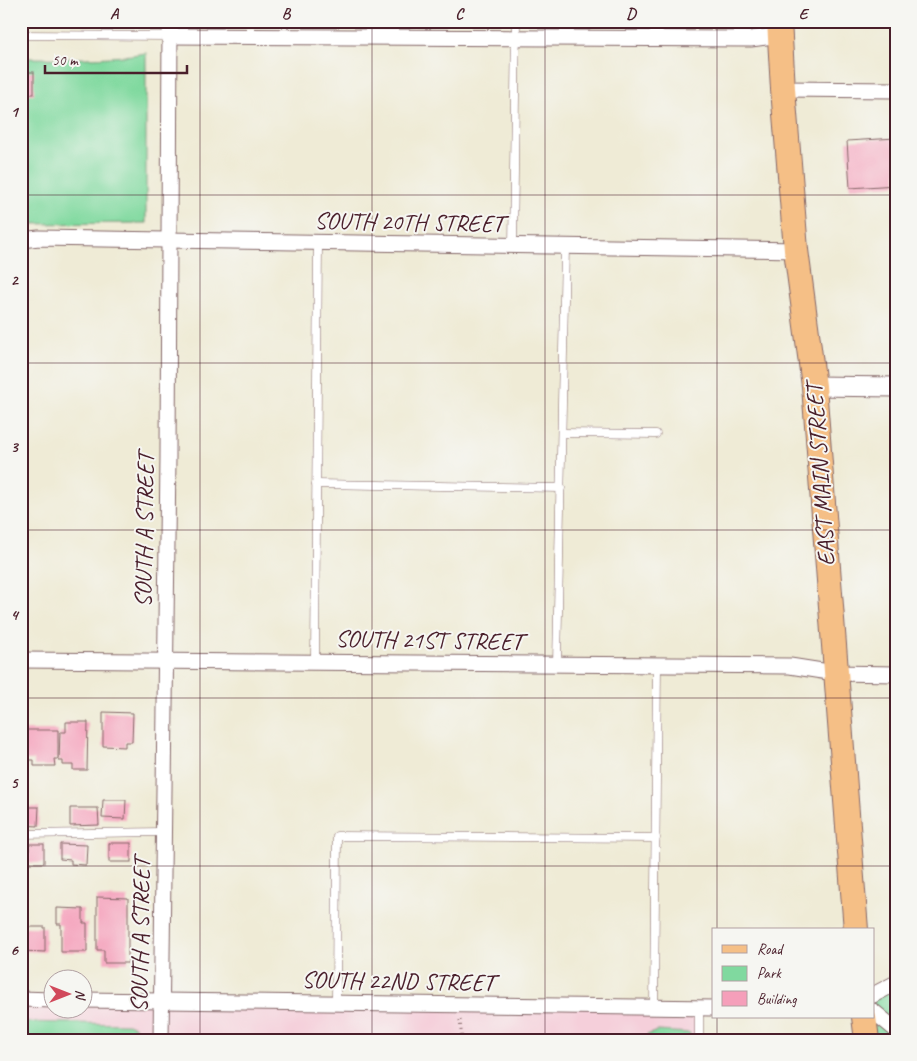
<svg xmlns="http://www.w3.org/2000/svg" width="917" height="1061" font-family="Caveat,sans-serif">
<style>
.built{fill:#f5cfda}
.green{fill:#80d99f;stroke:#657c65}
.building{fill:#f59fba}
.lines{fill:none;stroke-linecap:round;stroke-linejoin:round}
.service-casing{stroke:#846667;stroke-width:9}
.minor-casing{stroke:#846667;stroke-width:17}
.tertiary-casing{stroke:#846667;stroke-width:21}
.primary-casing{stroke:#846667;stroke-width:26}
.path{stroke:#846667;stroke-width:3;stroke-dasharray:1 4;stroke-linecap:butt}
.service{stroke:#fff;stroke-width:8}
.minor{stroke:#fff;stroke-width:15}
.tertiary{stroke:#fff;stroke-width:19}
.primary{stroke:#f5bf86;stroke-width:24}
.grid{fill:none;stroke:#4a1f2b;stroke-width:1;stroke-opacity:0.55}
.labels{text-anchor:middle;stroke-width:4;stroke-linejoin:round;paint-order:stroke}
.street-label{font-size:24px;fill:#4a1f2b;stroke:#f6f6f2}
.neatline{fill:none;stroke:#4a1f2b;stroke-width:2}
.grid-label{font-size:16px;text-anchor:middle;font-weight:bold;fill:#4a1f2b}
</style>
<rect width="100%" height="100%" fill="#f6f6f2"/>
<filter id="ink" filterUnits="userSpaceOnUse"><feTurbulence type="fractalNoise" baseFrequency=".02" numOctaves="2"/><feDisplacementMap in="SourceGraphic" scale="10" xChannelSelector="R" yChannelSelector="G"/><feConvolveMatrix kernelMatrix="1 2 1 2 8 2 1 2 1" color-interpolation-filters="sRGB"/></filter>
<filter id="wash" filterUnits="userSpaceOnUse"><feTurbulence type="fractalNoise" baseFrequency=".0096" numOctaves="4" result="noise"/><feDisplacementMap in="SourceGraphic" scale="20" xChannelSelector="R" yChannelSelector="G"/><feGaussianBlur stdDeviation="1.12" result="paint"/><feColorMatrix in="noise" values="0 0 0 0 0 0 0 0 0 0 0 0 0 0 0 0 0 1.4 0 .05"/><feComposite in="paint" operator="in"/></filter>
<g filter="url(#wash)">
<rect width="100%" height="100%" fill="#efebd6"/>
<path class="built" d="M 21,999 L 52,1000 L 52,1008 L 82,1008 L 83,1000 L 699,1008 L 699,1040 L 21,1040 Z"/>
<g class="green">
<path d="M 146,53 L 146,223 L 21,224 L 21,58 C 62,58 105,60 146,53 Z"/>
<path d="M 896,983 L 896,1040 L 867,1040 L 873,1017 L 873,995 Z"/>
<path d="M 21,1022 L 128,1024 L 135,1027 L 140,1040 L 21,1040 Z"/>
<path d="M 657,1031 L 690,1033 L 690,1040 L 643,1040 L 647,1035 Z"/>
</g>
<g id="blocks">
<g class="building">
<rect x="21" y="72" width="13" height="22"/>
<path d="M 896,138 L 896,185 L 850,188 L 847,141 Z"/>
<path d="M 103,712 L 133,713 L 132,742 L 125,742 L 125,747 L 103,746 Z"/>
<path d="M 66,722 L 88,722 L 87,770 L 73,770 L 73,765 L 63,765 L 63,761 L 59,761 L 60,732 L 66,732 Z"/>
<path d="M 21,730 L 58,730 L 58,759 L 54,759 L 55,766 L 34,766 L 34,760 L 21,760 Z"/>
<path d="M 103,800 L 126,800 L 125,819 L 102,818 Z"/>
<path d="M 21,807 L 39,807 L 38,826 L 21,825 Z"/>
<path d="M 70,808 L 98,808 L 99,825 L 70,826 Z"/>
<rect x="109" y="843" width="22" height="19"/>
<rect x="29" y="844" width="15" height="19"/>
<path d="M 60,844 L 87,845 L 86,865 L 71,864 L 71,860 L 60,859 Z"/>
<path d="M 97,897 L 128,898 L 128,963 L 104,963 L 104,950 L 97,950 Z"/>
<path d="M 57,908 L 83,909 L 83,923 L 87,923 L 87,952 L 61,952 L 61,924 L 57,924 Z"/>
<path d="M 21,927 L 45,927 L 45,952 L 21,951 Z"/>
</g>
</g>
</g>
<g filter="url(#ink)">
<use href="#blocks" fill-opacity="0" stroke="#846667" stroke-width="1"/>
<g class="lines">
<g class="service-casing">
<g id="service">
<path d="M 21,35 L 170,36"/>
<path d="M 513,246 L 516,21"/>
<path d="M 562,433 L 656,434"/>
<path d="M 316,484 L 561,488"/>
<path d="M 315,662 L 318,243"/>
<path d="M 557,664 L 565,247"/>
<path d="M 21,834 L 163,832"/>
<path d="M 336,1003 L 337,836 L 656,838"/>
<path d="M 654,1007 L 657,665"/>
<path d="M 699,1008 L 699,1040"/>
</g>
</g>
<g class="minor-casing">
<g id="minor">
<path d="M 170,36 L 751,39 L 780,35"/>
<path d="M 783,89 L 896,90"/>
<path d="M 21,240 L 39,238 L 796,250"/>
<path d="M 21,660 L 790,666 L 835,673 L 896,674"/>
<path d="M 873,995 L 896,983"/>
<path d="M 21,999 L 52,1000"/>
<path d="M 82,1000 L 713,1008"/>
<path d="M 873,1011 L 896,1030"/>
<path d="M 161,1040 L 168,457 L 170,21"/>
</g>
</g>
<g class="tertiary-casing">
<path id="tertiary" d="M 814,386 L 896,387"/>
</g>
<g class="primary-casing">
<g id="primary">
<path d="M 779,21 L 783,89 L 796,250 L 814,386 L 856,930"/>
<path d="M 864,1017 L 867,1040"/>
</g>
</g>
<path class="path" d="M 460,1020 L 462,1040"/>
<use href="#service" class="service"/>
<use href="#minor" class="minor"/>
<use href="#tertiary" class="tertiary"/>
<use href="#primary" class="primary"/>
</g>
</g>
<path class="grid" d="M 200,21 L 200,1040M 372,21 L 372,1040M 545,21 L 545,1040M 717,21 L 717,930M 21,195 L 896,195M 21,363 L 896,363M 21,530 L 896,530M 21,698 L 896,698M 21,866 L 896,866M 717,1017 L 717,1040"/>
<g class="labels">
<g class="street-label">
<text transform="translate(409 222) rotate(1)" y="8">SOUTH 20TH STREET</text>
<text transform="translate(820 475) rotate(-94)" y="8">EAST MAIN STREET</text>
<text transform="translate(144 530) rotate(-89)" y="8">SOUTH A STREET</text>
<text transform="translate(429 640) rotate(1)" y="8">SOUTH 21ST STREET</text>
<text transform="translate(140 935) rotate(-89)" y="8">SOUTH A STREET</text>
<text transform="translate(398 981) rotate(1)" y="8">SOUTH 22ND STREET</text>
</g>
</g>
<rect width="917" height="1061" fill="none" stroke="#f6f6f2" stroke-width="55"/>
<rect x="712" y="928" width="162" height="90" fill="#f6f6f2" stroke="#b1a0a2"/>
<rect x="722" y="945" width="25" height="8" fill="#f5bf86" stroke="#b1a0a2"/>
<text x="757" y="954" font-size="15" fill="#4a1f2b">Road</text>
<rect x="722" y="966" width="25" height="15" fill="#80d99f" stroke="#b1a0a2"/>
<text x="757" y="978" font-size="15" fill="#4a1f2b">Park</text>
<rect x="722" y="991" width="25" height="15" fill="#f59fba" stroke="#b1a0a2"/>
<text x="757" y="1004" font-size="15" fill="#4a1f2b">Building</text>
<g transform="translate(68 994) rotate(90)"><circle r="24" fill="#f6f6f2" stroke="#b1a0a2"/>
<path d="M0-4L9 19L0 12L-9 19Z" fill="#d1495b"/>
<text y="-8" font-size="14" font-weight="bold" text-anchor="middle" fill="#4a1f2b">N</text>
</g>
<path d="M45 65v8h142v-8" fill="none" stroke="#4a1f2b" stroke-width="2.5"/>
<text x="52" y="65" font-size="15" fill="#4a1f2b" stroke="#f6f6f2" stroke-width="4" paint-order="stroke">50 m</text>
<rect x="28" y="28" width="862" height="1006" class="neatline"/>
<g class="grid-label">
<text x="114" y="19">A</text>
<text x="286" y="19">B</text>
<text x="459" y="19">C</text>
<text x="631" y="19">D</text>
<text x="803" y="19">E</text>
<text x="14" y="117">1</text>
<text x="14" y="285">2</text>
<text x="14" y="452">3</text>
<text x="14" y="620">4</text>
<text x="14" y="788">5</text>
<text x="14" y="955">6</text>
</g>
</svg>
